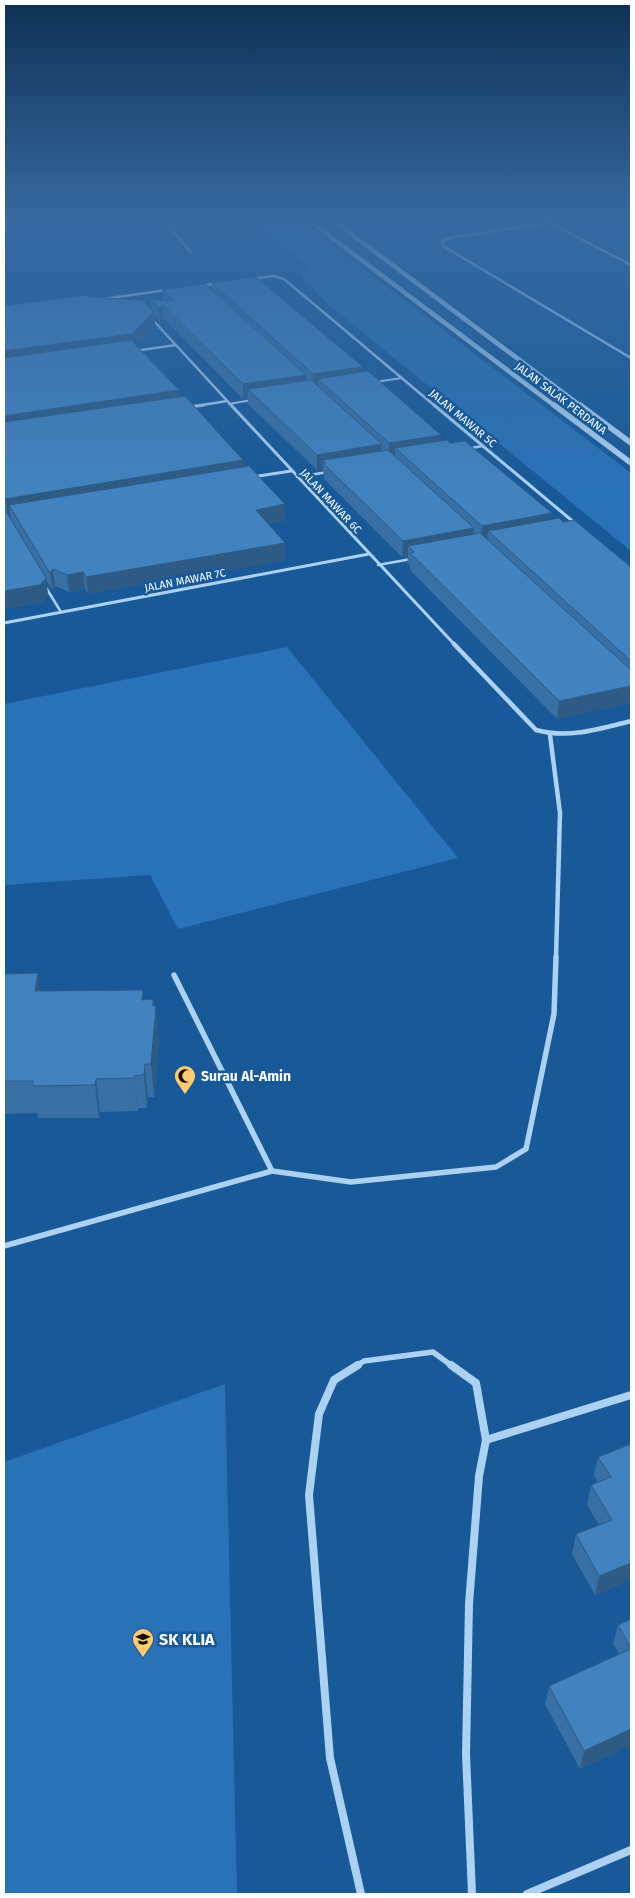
<svg xmlns="http://www.w3.org/2000/svg" width="635" height="1898" font-family="'Fira Sans',sans-serif">
<style>
.green{fill:#2872b6}
.lines{fill:none;stroke-linecap:round;stroke-linejoin:round}
.service-far1{stroke:#add1f1;stroke-width:2}
.service{stroke:#add1f1;stroke-width:2.5}
.minor-far4{stroke:#add1f1;stroke-width:2.5}
.minor-far3{stroke:#add1f1;stroke-width:3}
.minor-far2{stroke:#add1f1;stroke-width:4.5}
.minor-far1{stroke:#add1f1;stroke-width:5.5}
.minor{stroke:#add1f1;stroke-width:8}
.tertiary-far1{stroke:#add1f1;stroke-width:4.5}
.tertiary{stroke:#add1f1;stroke-width:5.5}
.wall{fill:#3870a5;fill-rule:evenodd}
.shaded-wall{fill:#2e5b86}
.building{fill:#4182c0;stroke:#2e5b86}
.labels{text-anchor:middle;stroke-width:5;stroke-linejoin:round;paint-order:stroke}
.far-street-label{font-size:11px;fill:#fff;stroke:#185999}
.poi-label{font-size:14px;font-weight:bold;fill:#fff;stroke:#185999;text-anchor:start}
.near-poi-label{font-size:16px;font-weight:bold;fill:#fff;stroke:#185999;text-anchor:start}
</style>
<rect width="100%" height="100%" fill="#185999"/>
<g class="green">
<path d="M 253,222 L 302,222 L 631,473 L 631,551 L 328,304 L 300,275 L 307,266 Z"/>
<path d="M 287,647 L 458,858 L 178,929 L 150,875 L 4,885 L 4,704 Z"/>
<path d="M 225,1384 L 237,1894 L 4,1894 L 4,1462 Z"/>
</g>
<g class="lines">
<g class="service-far1">
<path d="M 164,222 L 191,252"/>
<path d="M 375,382 L 402,378"/>
<path d="M 229,404 L 252,400"/>
</g>
<g class="service">
<path d="M 471,448 L 483,446"/>
<path d="M 297,477 L 328,472"/>
<path d="M 378,565 L 411,559"/>
<path d="M 45,586 L 61,612"/>
</g>
<g class="minor-far4">
<path d="M 555,222 L 454,237 L 442,241 L 443,246 L 631,358"/>
<path d="M 550,223 L 631,265"/>
<path d="M 250,279 L 274,276 L 284,279 L 435,406"/>
<path d="M 200,286 L 219,283"/>
<path d="M 103,299 L 167,290"/>
<path d="M 151,318 L 232,406"/>
<path d="M 134,351 L 176,345"/>
<path d="M 196,406 L 227,401"/>
</g>
<g class="minor-far3">
<path d="M 231,405 L 455,645"/>
<path d="M 434,405 L 576,524"/>
<path d="M 190,407 L 204,405"/>
<path d="M 252,477 L 291,471"/>
<path d="M 4,623 L 369,554"/>
</g>
<g class="minor-far2">
<path d="M 454,644 L 536,730 C 569,739 599,729 631,721"/>
<path d="M 550,735 L 560,813 L 556,958"/>
</g>
<g class="minor-far1">
<path d="M 272,1171 L 351,1182 L 496,1167 L 526,1149 L 554,1014 L 556,957"/>
<path d="M 4,1246 L 272,1171 L 174,975"/>
<path d="M 356,1366 L 364,1361 L 433,1352 L 452,1366"/>
</g>
<g class="minor">
<path d="M 358,1365 L 334,1380 L 319,1414 L 309,1495 L 330,1758 L 361,1894"/>
<path d="M 451,1365 L 476,1383 L 486,1440 L 479,1476 L 469,1604 L 466,1754 L 472,1894"/>
<path d="M 486,1440 L 631,1395"/>
<path d="M 527,1894 L 631,1850"/>
</g>
<g class="tertiary-far1">
<path d="M 311,222 L 555,406"/>
<path d="M 335,222 L 581,406"/>
</g>
<g class="tertiary">
<path d="M 554,405 L 631,463"/>
<path d="M 580,405 L 631,443"/>
</g>
</g>
<g class="wall">
<path d="M 180,222 L 248,222 L 249,233 L 198,239 Z"/>
<path d="M 212,283 L 363,367 L 363,372 L 441,435 L 440,441 L 552,520 L 563,522 L 631,567 L 631,703 L 557,719 L 410,570 L 410,565 L 407,563 L 408,556 L 402,557 L 324,479 L 323,470 L 317,470 L 248,404 L 248,398 L 243,399 L 163,318 L 160,322 L 155,316 L 155,326 L 136,345 L 180,397 L 243,467 L 285,504 L 285,520 L 268,524 L 285,543 L 285,560 L 88,594 L 85,589 L 69,592 L 55,586 L 52,590 L 46,580 L 48,595 L 42,602 L 4,609 L 4,306 L 88,297 L 152,310 L 151,300 L 163,300 L 162,290 L 212,291 ZM 10,514 L 11,521 L 8,515 Z"/>
<path d="M 4,974 L 40,991 L 144,1000 L 153,999 L 159,1039 L 154,1097 L 148,1097 L 147,1108 L 138,1108 L 138,1111 L 100,1112 L 99,1118 L 38,1118 L 37,1113 L 4,1114 Z"/>
<path d="M 631,1444 L 631,1582 L 630,1580 L 595,1595 L 572,1554 L 576,1534 L 599,1525 L 587,1505 L 591,1485 L 598,1482 L 594,1476 L 598,1457 Z"/>
<path d="M 631,1619 L 631,1745 L 580,1769 L 545,1704 L 549,1686 L 619,1654 L 613,1644 L 618,1625 Z"/>
</g>
<g class="shaded-wall">
<path d="M 197,222 L 248,222 L 249,233 L 198,239 Z"/>
<path d="M 163,305 L 163,318 L 160,322 L 159,308 Z"/>
<path d="M 154,312 L 155,326 L 133,348 L 4,366 L 4,351 Z"/>
<path d="M 363,367 L 363,381 L 318,379 L 318,388 L 313,389 L 313,374 Z"/>
<path d="M 306,375 L 306,390 L 248,389 L 248,398 L 243,399 L 243,384 Z"/>
<path d="M 179,390 L 180,405 L 4,432 L 4,416 Z"/>
<path d="M 441,435 L 440,450 L 395,448 L 395,457 L 389,458 L 389,443 Z"/>
<path d="M 382,444 L 381,460 L 323,460 L 323,470 L 317,470 L 317,455 Z"/>
<path d="M 243,460 L 244,475 L 9,505 L 10,514 L 8,515 L 5,499 Z"/>
<path d="M 285,504 L 285,520 L 256,526 L 256,510 Z"/>
<path d="M 552,513 L 551,529 L 488,531 L 487,541 L 481,542 L 482,526 Z"/>
<path d="M 474,528 L 473,544 L 408,546 L 408,556 L 402,557 L 403,541 Z"/>
<path d="M 285,543 L 285,560 L 88,594 L 86,577 Z"/>
<path d="M 53,569 L 55,586 L 52,590 L 50,573 Z"/>
<path d="M 83,572 L 85,589 L 69,592 L 67,575 Z"/>
<path d="M 46,578 L 48,595 L 42,602 L 4,609 L 4,591 Z"/>
<path d="M 631,686 L 631,703 L 557,719 L 559,701 Z"/>
<path d="M 38,973 L 42,1006 L 35,991 Z"/>
<path d="M 153,999 L 155,1021 L 156,1006 L 159,1039 L 154,1097 L 151,1064 Z"/>
<path d="M 145,1064 L 148,1097 L 147,1108 L 144,1075 Z"/>
<path d="M 134,1076 L 138,1108 L 138,1111 Z"/>
<path d="M 96,1079 L 100,1112 L 99,1118 L 95,1085 Z"/>
<path d="M 631,1563 L 631,1576 L 630,1580 L 595,1595 L 599,1576 Z"/>
<path d="M 631,1729 L 631,1745 L 580,1769 L 584,1751 Z"/>
</g>
<g class="building">
<path d="M 256,277 L 363,367 L 313,374 L 212,283 Z"/>
<path d="M 205,284 L 306,375 L 243,384 L 163,305 L 159,308 L 151,300 L 174,301 L 162,290 Z"/>
<path d="M 86,295 L 88,297 L 142,300 L 154,312 L 132,334 L 4,351 L 4,306 Z"/>
<path d="M 131,340 L 179,390 L 4,416 L 4,358 Z"/>
<path d="M 368,371 L 441,435 L 389,443 L 318,379 Z"/>
<path d="M 311,380 L 382,444 L 317,455 L 248,389 Z"/>
<path d="M 185,396 L 243,460 L 5,499 L 4,498 L 4,422 Z"/>
<path d="M 447,440 L 450,443 L 465,441 L 552,513 L 482,526 L 395,448 Z"/>
<path d="M 388,450 L 474,528 L 403,541 L 324,464 L 326,463 L 323,460 Z"/>
<path d="M 249,466 L 285,504 L 256,510 L 285,543 L 86,577 L 83,572 L 67,575 L 53,569 L 50,573 L 9,505 Z"/>
<path d="M 4,508 L 46,578 L 40,585 L 4,591 Z"/>
<path d="M 559,518 L 563,522 L 574,520 L 631,567 L 631,661 L 488,531 Z"/>
<path d="M 480,533 L 631,670 L 631,686 L 559,701 L 410,553 L 414,552 L 408,546 Z"/>
<path d="M 38,973 L 35,991 L 143,990 L 142,1000 L 153,999 L 153,1006 L 156,1006 L 151,1064 L 145,1064 L 144,1075 L 134,1076 L 134,1078 L 96,1079 L 95,1085 L 33,1086 L 33,1081 L 4,1081 L 4,974 Z"/>
<path d="M 631,1444 L 631,1563 L 599,1576 L 576,1534 L 612,1520 L 591,1485 L 611,1477 L 598,1457 Z"/>
<path d="M 631,1619 L 631,1648 L 618,1625 Z"/>
<path d="M 631,1649 L 631,1729 L 584,1751 L 549,1686 Z"/>
</g>
<linearGradient id="sky" x2="0" y2="1"><stop stop-color="#0d3154"/><stop offset="0.45" stop-color="#376aa2"/><stop offset="1" stop-color="#376aa2" stop-opacity="0"/></linearGradient>
<rect width="635" height="488" fill="url(#sky)"/>
<defs>
<g id="mosque-pin" transform="scale(1.125)"><path d="M0 17L-7.5 6A9.5 9.5 0 1 1 7.5 6Z" fill="#ffcb6d" stroke="#185999"/><path d="M3.5-4.9A6 6 0 1 0 3.5 4.9A5 5 0 1 1 3.5-4.9Z" fill="#111"/></g>
<g id="school-pin" transform="scale(1.125)"><path d="M0 17L-7.5 6A9.5 9.5 0 1 1 7.5 6Z" fill="#ffcb6d" stroke="#185999"/><path d="M0-5L7-2L0 1L-7-2ZM-4 1L0 2.5L4 1V4Q0 6-4 4Z" fill="#111"/></g>
</defs>
<g fill-rule="evenodd">
<use href="#mosque-pin" x="185" y="1076"/>
<use href="#school-pin" x="143" y="1639"/>
</g>
<g class="labels">
<g class="far-street-label">
<text transform="translate(561 398) rotate(37)" y="4">JALAN SALAK PERDANA</text>
<text transform="translate(463 418) rotate(40)" y="4">JALAN MAWAR 5C</text>
<text transform="translate(331 501) rotate(47)" y="4">JALAN MAWAR 6C</text>
<text transform="translate(185 580) rotate(-11)" y="4">JALAN MAWAR 7C</text>
</g>
<g class="poi-label">
<text x="201" y="1081">Surau Al-Amin</text>
</g>
<g class="near-poi-label">
<text x="159" y="1645">SK KLIA</text>
</g>
</g>
<rect width="635" height="1898" fill="none" stroke="#ffffff" stroke-width="10"/>
</svg>
